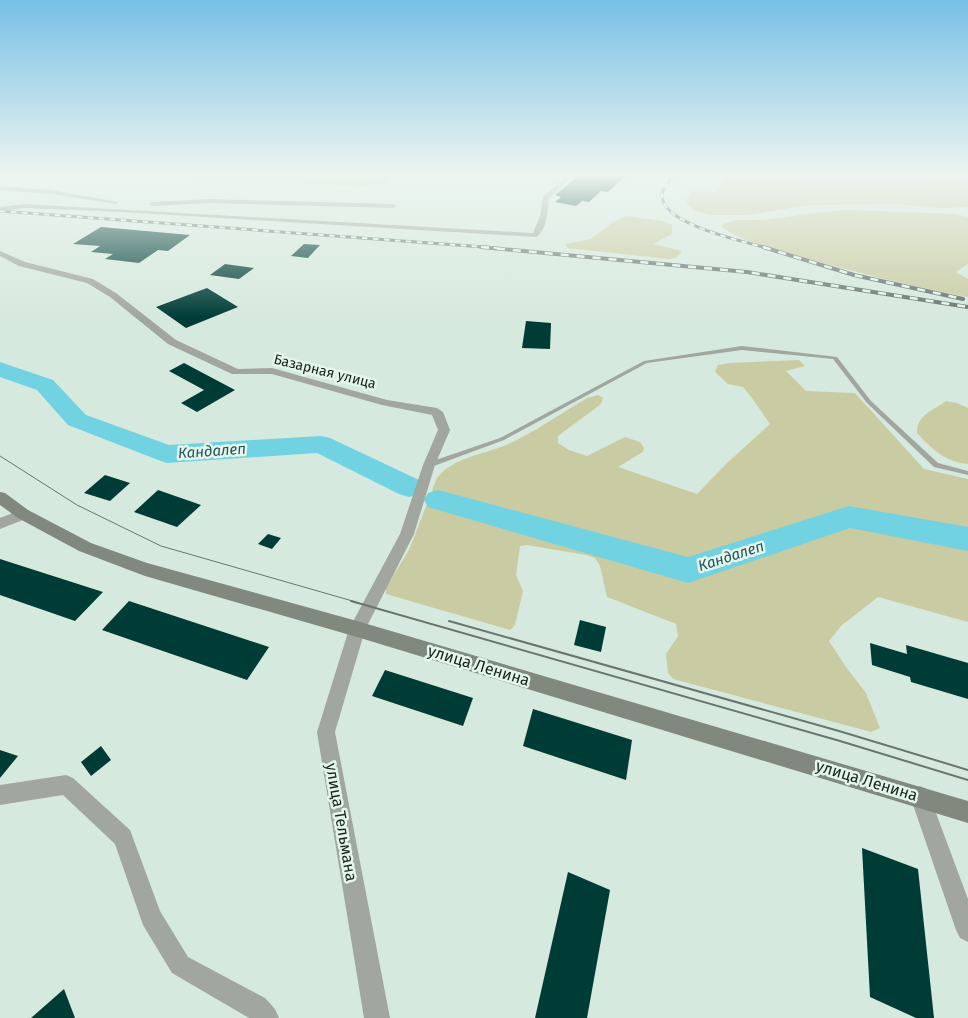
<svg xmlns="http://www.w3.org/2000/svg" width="968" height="1018" font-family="'Fira Sans',sans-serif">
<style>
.green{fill:#c9cca2}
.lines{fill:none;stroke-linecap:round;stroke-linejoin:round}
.river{fill:#71d2e2;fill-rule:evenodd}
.building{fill:#003c36}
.lane{fill:#a1a69f;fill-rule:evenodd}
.street{fill:#a1a69f;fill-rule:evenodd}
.secondary{fill:#81887e;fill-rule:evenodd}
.tram-far1{stroke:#69756e;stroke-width:1}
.tram{stroke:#69756e;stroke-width:2}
.rail-far1-casing{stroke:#69756e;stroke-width:3}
.rail-casing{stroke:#69756e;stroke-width:4}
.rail-far1{stroke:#e3f6eb;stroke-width:2;stroke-dasharray:5.5;stroke-linecap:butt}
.rail{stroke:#e3f6eb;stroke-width:2.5;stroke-dasharray:8;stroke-linecap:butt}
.labels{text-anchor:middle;stroke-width:5;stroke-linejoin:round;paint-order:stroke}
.street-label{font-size:14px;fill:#1b221e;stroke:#e3f6eb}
.water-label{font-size:15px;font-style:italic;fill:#265259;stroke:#e3f6eb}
.near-street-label{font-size:16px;fill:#1b221e;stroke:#e3f6eb}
</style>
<rect width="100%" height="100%" fill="#d6e9de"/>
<g class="green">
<path d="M 188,175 L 380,175 L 387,177 L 390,182 L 361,187 L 224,177 L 192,177 Z"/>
<path d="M 728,175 L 959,175 L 968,179 L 968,207 L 939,208 L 898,204 L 809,205 L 749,215 L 711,215 L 695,211 L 685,202 L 692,191 L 714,192 Z"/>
<path d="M 848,210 L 956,214 L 968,217 L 968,264 L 956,272 L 968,279 L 968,297 C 910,286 853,272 796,255 C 771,248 741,242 721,226 C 736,216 753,222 770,219 C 797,216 822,211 848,210 Z"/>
<path d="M 626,216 L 663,221 L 672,225 L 672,234 L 653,244 L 682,251 L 676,258 L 669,259 L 567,248 L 565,244 L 591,239 L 613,222 Z"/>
<path d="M 799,360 L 805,366 L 786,371 L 806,391 L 855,393 L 924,469 L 968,479 L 968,622 L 878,597 L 842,625 L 829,641 L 846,667 L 866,693 L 880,728 L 871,732 L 673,679 L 668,673 L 666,654 L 678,636 L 676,624 L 607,597 L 600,566 L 595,558 L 586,555 L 527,545 L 520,546 L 516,575 L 523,591 L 515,625 L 510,630 L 386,594 L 386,587 L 409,550 L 437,478 C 454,457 482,455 506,445 C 532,434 563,412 587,398 L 598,395 L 603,398 L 601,404 L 558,436 L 558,443 L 569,450 L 587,456 L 625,437 L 640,442 L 644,448 L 643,452 L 618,467 L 697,494 L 726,464 L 770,424 L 752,398 L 743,387 L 728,384 L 715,372 L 718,365 L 729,363 Z"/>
<path d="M 946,401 L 957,403 L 968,408 L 968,464 C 945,462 932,449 917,433 C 917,414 933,411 946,401 Z"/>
</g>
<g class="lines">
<g class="river">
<path d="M 0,362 L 53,380 L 86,415 L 169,445 L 321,436 L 330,438 L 419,480 L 423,487 L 419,494 L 409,497 L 399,494 L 317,453 L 167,463 L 158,460 L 68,425 L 37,390 L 0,377 Z"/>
<path d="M 438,490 L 688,557 L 849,506 L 968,527 L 968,551 L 850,528 L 688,583 L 428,507 L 424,500 L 428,493 Z"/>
</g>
</g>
<g class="building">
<path d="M 580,175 L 627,175 L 608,192 L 601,191 L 589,202 L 582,201 L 576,206 L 555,202 L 561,197 L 555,195 Z"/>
<path d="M 101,227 L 190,235 L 168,251 L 158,250 L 139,263 L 105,259 L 113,254 L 91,252 L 100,246 L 73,244 Z"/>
<path d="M 304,244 L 320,245 L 308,258 L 291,256 Z"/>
<path d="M 225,264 L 254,268 L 239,279 L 210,275 Z"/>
<path d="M 207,288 L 238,307 L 186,328 L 156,307 Z"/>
<path d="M 526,321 L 551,323 L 550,349 L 522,348 Z"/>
<path d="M 184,363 L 235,390 L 197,412 L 181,403 L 204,390 L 169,371 Z"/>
<path d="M 105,475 L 130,483 L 110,501 L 84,493 Z"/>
<path d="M 158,490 L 201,505 L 177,527 L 134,512 Z"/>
<path d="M 268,534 L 281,538 L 272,549 L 258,544 Z"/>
<path d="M 0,559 L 103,592 L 75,621 L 0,595 Z"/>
<path d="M 129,601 L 269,647 L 247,680 L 102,630 Z"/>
<path d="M 580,620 L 606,627 L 601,652 L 574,645 Z"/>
<path d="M 870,643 L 907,654 L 906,645 L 968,663 L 968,699 L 911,682 L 910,677 L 872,665 Z"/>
<path d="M 385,670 L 473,698 L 463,726 L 372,696 Z"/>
<path d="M 533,709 L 632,740 L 626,780 L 523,746 Z"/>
<path d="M 101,746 L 111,760 L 91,776 L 81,762 Z"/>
<path d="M 0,750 L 18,756 L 0,778 Z"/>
<path d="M 862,848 L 918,869 L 934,1018 L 916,1018 L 870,997 Z"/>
<path d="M 568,872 L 610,890 L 587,1018 L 535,1018 Z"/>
<path d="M 64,989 L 75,1018 L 31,1018 Z"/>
</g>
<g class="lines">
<path class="lane" d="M 742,346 L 837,357 L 871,401 L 938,463 L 968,471 L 968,475 L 934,467 L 867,403 L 833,359 L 742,350 L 647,363 L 504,440 L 431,467 L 429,467 L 426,465 L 427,463 L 500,438 L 644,361 Z"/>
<g class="street">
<path d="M 567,175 L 574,175 L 549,198 C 548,209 547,231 536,237 L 121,212 L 24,208 L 0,211 L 0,207 L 24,204 L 533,233 L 540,216 L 543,197 Z"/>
<path d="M 0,186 L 51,190 L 119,202 L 116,204 L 51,194 L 0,190 Z"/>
<path d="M 209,199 L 393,204 L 396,206 L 393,208 L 209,203 L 152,206 L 149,204 L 152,202 Z"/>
<path d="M 0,251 L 25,262 L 93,279 L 116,293 L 176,340 L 238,369 L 272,368 L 387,400 L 437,408 L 443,412 L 450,430 L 435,465 L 414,534 L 365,630 L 335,732 L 390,1018 L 364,1018 L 317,732 L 349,629 L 400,534 L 423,465 L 438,430 L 432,415 L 382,405 L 272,374 L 232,374 L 168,344 L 110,297 L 87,283 L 19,266 L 0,256 Z"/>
<path d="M 23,509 L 28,510 L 30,514 L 28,518 L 0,529 L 0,518 Z"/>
<path d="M 66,775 L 73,778 L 130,830 L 160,911 L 188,957 L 265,998 L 275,1009 L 279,1018 L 249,1018 L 172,973 L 143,925 L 115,844 L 63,795 L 0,805 L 0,785 Z"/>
<path d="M 920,786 L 927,789 L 968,899 L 968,942 L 960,938 L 956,930 L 910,796 L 913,789 Z"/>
</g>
<path class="secondary" d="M 0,492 L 5,493 L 28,510 L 91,543 L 147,563 L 357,621 L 968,801 L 968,823 L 357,637 L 145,576 L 79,551 L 18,518 L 0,505 Z"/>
<path class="tram-far1" d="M 0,456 L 77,505 L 161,546 L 356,602"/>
<g class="tram">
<path d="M 351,601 L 840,741 L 968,780"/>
<path d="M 449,621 L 839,731 L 968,770"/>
</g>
<g class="rail-far1-casing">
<g id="rail-far1">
<path d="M 675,175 C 670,180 663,187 662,194 C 659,224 745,242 767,248"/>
<path d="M 0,211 L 497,248"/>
</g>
</g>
<g class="rail-casing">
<g id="rail">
<path d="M 481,247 L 747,272 L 968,307"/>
<path d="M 763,247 L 854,275 L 963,299"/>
</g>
</g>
<use href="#rail-far1" class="rail-far1"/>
<use href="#rail" class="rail"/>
</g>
<linearGradient id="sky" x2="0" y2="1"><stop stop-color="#78c0e6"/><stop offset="0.55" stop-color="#edf5f0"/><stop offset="1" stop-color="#edf5f0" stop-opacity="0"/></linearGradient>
<rect width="968" height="318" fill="url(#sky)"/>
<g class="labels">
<g class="street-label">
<text transform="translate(325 371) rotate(14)" y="5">Базарная улица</text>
</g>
<g class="water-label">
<text transform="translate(212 451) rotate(-4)" y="5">Кандалеп</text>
<text transform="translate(731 556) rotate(-18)" y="5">Кандалеп</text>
</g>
<g class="near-street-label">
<text transform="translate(479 665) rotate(17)" y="6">улица Ленина</text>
<text transform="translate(867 780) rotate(17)" y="6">улица Ленина</text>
<text transform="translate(342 822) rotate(80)" y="6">улица Тельмана</text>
</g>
</g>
</svg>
